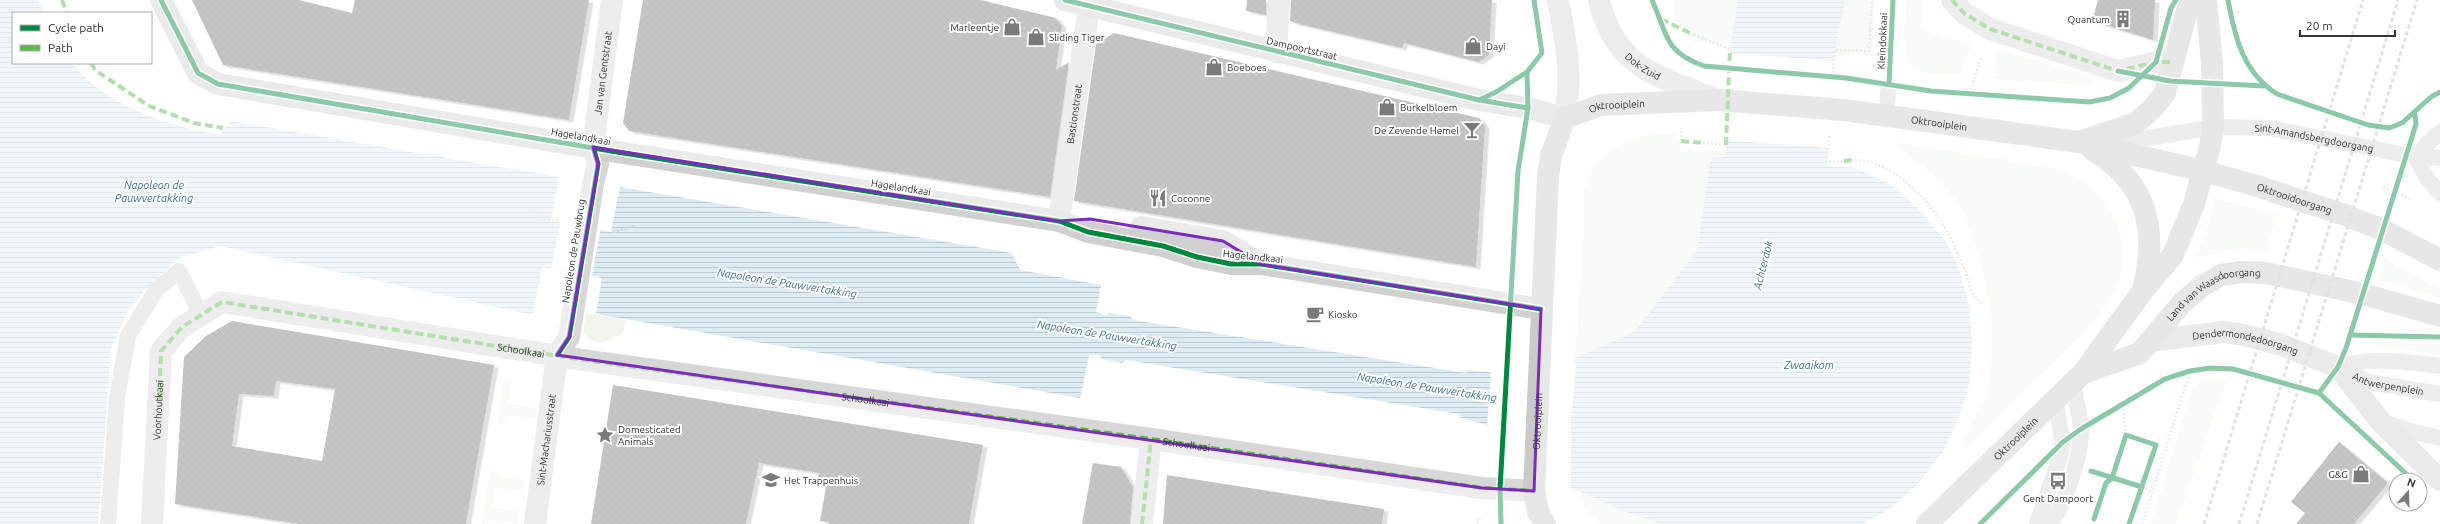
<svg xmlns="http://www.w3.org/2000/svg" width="2440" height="524" font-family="Ubuntu,sans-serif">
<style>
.green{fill:#f1f5ed}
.water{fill:url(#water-rules)}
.pier{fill:#fff}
.building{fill:url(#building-cross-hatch);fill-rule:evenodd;filter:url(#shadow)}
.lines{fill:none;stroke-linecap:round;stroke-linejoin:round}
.path{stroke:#d6d6d6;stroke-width:2.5;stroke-dasharray:2 2;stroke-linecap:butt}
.lane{stroke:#d7d7d7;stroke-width:16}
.street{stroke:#d7d7d7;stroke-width:22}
.secondary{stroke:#d0d0d0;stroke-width:22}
.primary{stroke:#cacaca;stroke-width:22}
.rail{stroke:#bebebe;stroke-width:3;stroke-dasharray:4 3;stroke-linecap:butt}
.street-bridge{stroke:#d7d7d7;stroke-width:22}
.primary-bridge{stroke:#cacaca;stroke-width:22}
.quiet{stroke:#58b947;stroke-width:4;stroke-dasharray:8 4;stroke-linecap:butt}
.cycleway-casing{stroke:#fff;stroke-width:8}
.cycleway{stroke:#00873e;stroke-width:5}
.marked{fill:none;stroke:#7b2cbf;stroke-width:3;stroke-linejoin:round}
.labels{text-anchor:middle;stroke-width:4;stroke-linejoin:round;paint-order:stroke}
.poi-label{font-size:10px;fill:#333;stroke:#fff;text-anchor:start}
.street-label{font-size:10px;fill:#333;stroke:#fff}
.water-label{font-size:11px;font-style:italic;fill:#3f7597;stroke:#fff}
</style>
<defs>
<pattern id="water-rules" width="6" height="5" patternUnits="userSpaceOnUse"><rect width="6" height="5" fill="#ddebf3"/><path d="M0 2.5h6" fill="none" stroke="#becad1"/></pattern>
<pattern id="building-cross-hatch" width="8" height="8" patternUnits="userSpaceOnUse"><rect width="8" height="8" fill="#818181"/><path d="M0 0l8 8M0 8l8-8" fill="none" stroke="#6a6a6a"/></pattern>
<filter id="shadow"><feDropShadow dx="4.5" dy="2.5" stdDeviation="0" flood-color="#0004"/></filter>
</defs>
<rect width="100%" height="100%" fill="#fff"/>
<g class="green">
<path d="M 1673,0 L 1738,0 L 1730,49 C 1724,44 1717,44 1709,44 C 1679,43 1678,25 1673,0 Z"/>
<path d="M 1845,0 L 1874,0 L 1872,55 L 1846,54 L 1844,58 L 1834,56 Z"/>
<path d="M 1906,0 L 1922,0 L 1923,30 L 1971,45 L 1961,75 C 1949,75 1935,76 1924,73 C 1896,66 1906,21 1906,0 Z"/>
<path d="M 1998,49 L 2094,77 L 2092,86 L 1992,79 Z"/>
<path d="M 1675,133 L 1682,149 L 1726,151 L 1726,157 L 1711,158 L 1697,250 L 1635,332 L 1575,358 L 1584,230 L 1584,191 L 1595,164 L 1619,146 L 1646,135 Z"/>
<path d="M 1899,142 C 1935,148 1971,154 2007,160 C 2029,164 2060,167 2080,180 C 2099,193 2115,212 2120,234 C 2130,279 2111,302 2083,334 L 1966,448 L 1962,444 C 1972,423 1985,402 1989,379 C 1998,332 1989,290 1975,245 C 1971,233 1967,218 1961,208 C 1944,183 1921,163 1897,147 Z"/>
<path d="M 2215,198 L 2277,215 L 2266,251 C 2241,243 2220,254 2195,258 L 2207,230 Z"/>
<path d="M 2385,258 L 2440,290 L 2440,298 L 2379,280 Z"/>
<path d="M 586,313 L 626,320 L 623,333 C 607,341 598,349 583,333 Z"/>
<path d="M 2374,340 L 2440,344 L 2440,355 L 2373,345 Z"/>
<path d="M 504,378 L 512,379 L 508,403 L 536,408 L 535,419 L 506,415 L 504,425 L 496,424 Z"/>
<path d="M 2227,379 L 2176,524 L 2151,524 L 2193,386 L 2208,380 Z"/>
<path d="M 490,470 L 497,472 L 497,475 L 525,480 L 523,491 L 495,487 L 492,507 L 519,512 L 517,524 L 489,520 L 488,524 L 481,524 Z"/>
<path d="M 1582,493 L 1621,510 L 1661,524 L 1601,524 L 1587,511 L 1580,497 Z"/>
</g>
<path class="water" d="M 0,0 L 38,0 L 44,13 L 13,13 L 13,63 L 73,63 C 100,103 173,129 220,134 L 231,121 L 559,177 L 551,221 L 611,232 L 620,187 L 1012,253 L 1020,270 L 1101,285 L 1096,312 L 1107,316 L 1108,313 L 1130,316 L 1133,320 L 1466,373 L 1467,370 L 1573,381 L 1575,358 L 1635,332 L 1697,250 L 1711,158 L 1726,157 L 1730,49 L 1738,0 L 1845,0 L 1834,56 L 1827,166 L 1855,168 L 1887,182 L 1917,207 L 1946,242 L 1958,265 L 1969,305 L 1972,341 L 1969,384 L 1963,407 L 1943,452 L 1917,485 L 1892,507 L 1863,524 L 1661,524 L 1621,510 L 1571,488 L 1571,432 L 1487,425 L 1459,417 L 1459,414 L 1126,360 L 1122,363 L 1101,359 L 1100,355 L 1091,354 L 1089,356 L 1080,398 L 596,314 L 602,278 L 542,267 L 533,315 L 220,246 L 179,258 L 149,286 L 127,311 L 111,349 L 98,524 L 0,524 Z"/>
<g class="pier">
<path d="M 1728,53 L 1835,61 L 1830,148 L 1724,140 Z"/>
<path d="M 561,220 L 601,228 L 592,276 L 551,268 Z"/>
<path d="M 1572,363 L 1576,364 L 1569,448 L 1569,433 L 1487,427 L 1491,371 L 1571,379 Z"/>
</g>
<g class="building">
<path d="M 192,0 L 299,0 L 352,13 L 355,0 L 589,0 L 569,120 L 223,65 Z"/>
<path d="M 643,0 L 981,0 L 1056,18 L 1062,26 L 1056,70 L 1069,62 L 1050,197 L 629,131 L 623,123 Z"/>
<path d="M 1247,0 L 1266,0 L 1266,15 L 1246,11 Z"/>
<path d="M 1291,0 L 1492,0 L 1489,55 L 1479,62 L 1404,43 L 1402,48 L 1295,23 L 1290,21 Z"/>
<path d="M 2098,0 L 2155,0 L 2153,40 L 2092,21 Z"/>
<path d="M 1114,33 L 1479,118 L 1485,126 L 1476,267 L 1074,201 L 1096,44 Z"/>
<path d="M 232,321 L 494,365 L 466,524 L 299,524 L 175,504 L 184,357 L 206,336 ZM 276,381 L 335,389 L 322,461 L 232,446 L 239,394 L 274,396 Z"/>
<path d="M 613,385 L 983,445 L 969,524 L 829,524 L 829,522 L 820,521 L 826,487 L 817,485 L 819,473 L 759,463 L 746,524 L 591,524 Z"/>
<path d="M 2339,442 L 2388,483 L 2354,524 L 2296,524 L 2305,513 L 2291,502 Z"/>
<path d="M 1093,463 L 1121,467 L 1133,487 L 1130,524 L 1082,524 Z"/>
<path d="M 1167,475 L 1384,509 L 1382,524 L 1163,524 Z"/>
</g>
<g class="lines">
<g class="path">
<path d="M 1694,35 L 1730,49"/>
<path d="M 1832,81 L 1835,50 L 1869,51 L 1872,0"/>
<path d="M 1969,94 L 1982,56"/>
<path d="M 1829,136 L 1827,162 L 1844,161"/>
<path d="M 1681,141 L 1682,128"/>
<path d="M 1703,143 L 1726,145"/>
<path d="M 1851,160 C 1889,158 1926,196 1944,226 C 1952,238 1957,253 1963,265 C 1969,279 1969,293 1981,303"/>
<path d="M 2383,187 L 2412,200"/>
<path d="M 530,211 L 559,222"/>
<path d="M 613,232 L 634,226"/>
<path d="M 2123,405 L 2126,435"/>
<path d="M 2142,487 L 2152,492"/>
<path d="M 1477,524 L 1481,516"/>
<path d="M 2142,524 L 2190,371"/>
</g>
<g class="lane">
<path d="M 1886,115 L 1889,84"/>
<path id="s1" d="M 2098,141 L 2144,139 L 2213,127 L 2269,128 L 2406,155 L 2440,158"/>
<path d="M 2415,156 L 2428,180 L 2440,193"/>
<path d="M 2415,156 L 2440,132"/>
<path d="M 2338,367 C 2371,356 2406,362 2440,366"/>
<path id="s2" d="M 2341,369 L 2369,382 L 2440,394"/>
<path d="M 2384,422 L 2413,432 L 2440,438"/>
<path d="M 108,524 L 117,398 L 128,336 L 156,290 L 179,271 L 201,315"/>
<path d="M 2037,524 L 2060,457 L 2063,442 L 2055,401"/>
<path d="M 2049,524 C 2065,508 2082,452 2081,429 C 2080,414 2075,398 2073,383"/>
</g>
<g class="street">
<path d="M 1558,0 C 1566,44 1573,73 1565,118"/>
<path id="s3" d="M 1599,0 C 1615,69 1660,77 1718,100"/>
<path d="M 1952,0 L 1965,14 L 1990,29 L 2118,71 L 2156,62 L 2174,62"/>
<path d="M 1276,52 L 1279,0"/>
<path id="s4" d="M 593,184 L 598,164 L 593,147 L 612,0"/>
<path id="s5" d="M 1059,221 L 1089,6"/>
<path id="s6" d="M 152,524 L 161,351 L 182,327 L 222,302 L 583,360 L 1151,439 L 1482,488 L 1534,491"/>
<path id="s7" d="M 535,524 L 557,355 L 565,343"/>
<path d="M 1142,524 L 1151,439"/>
</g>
<g class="secondary">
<path d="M 161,0 L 198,73 L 218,84 L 617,152 L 1059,221 L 1088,232 L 1163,246 L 1197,257 L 1231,264 L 1261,264 L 1541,309"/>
<path d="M 1065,0 L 1479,100 L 1528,108 L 1565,118"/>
<path d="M 1141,227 L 1223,241 L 1261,264"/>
<path id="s8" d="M 2150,341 L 2223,332 L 2244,335 L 2279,344 L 2338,367 L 2380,421 L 2440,480"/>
</g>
<g class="primary">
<path id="s9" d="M 1844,110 L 2079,142 L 2204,171 L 2257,186 L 2345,215 L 2383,230 L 2440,260"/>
<path d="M 2079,142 L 2136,123 L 2153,108 L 2165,93 L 2190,0"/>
<path d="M 2093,150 C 2148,183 2158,230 2143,289"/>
<path id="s10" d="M 2083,373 L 2140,353 L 2182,303 L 2202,286 L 2221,275 L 2242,272 L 2266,273 L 2363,294 L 2440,316"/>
<path id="s11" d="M 1545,524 L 1538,512 L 1534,491 L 1548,177 L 1551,156 L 1565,118 L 1601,105 L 1718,100"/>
<path id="s12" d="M 1927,524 L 2083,373 L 2142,292 L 2173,255 L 2194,204 L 2210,146 L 2213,127 L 2212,63 L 2206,0"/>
</g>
<g class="rail">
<path d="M 2204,524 L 2363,0"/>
<path d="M 2239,524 L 2398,0"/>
<path d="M 2257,524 L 2417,0"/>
</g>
<path class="street-bridge" d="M 569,337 L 593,184"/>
<path class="primary-bridge" d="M 1718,100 L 1844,110"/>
<g class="quiet">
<path d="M 62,0 L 67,13"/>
<path d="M 1952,0 L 1965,14 L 1990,29 L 2118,71 L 2156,62 L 2174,62"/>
<path d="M 1661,19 L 1694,35"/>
<path d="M 91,63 L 95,70 L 149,106 L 194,123 L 223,128"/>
<path d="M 1681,141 L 1703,143"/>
<path d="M 1726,145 L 1730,49"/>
<path d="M 1844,161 L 1851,160"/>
<path id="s13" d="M 159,400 L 161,351 L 182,327 L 222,302 L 583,360 L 1151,439 L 1482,488 L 1534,491"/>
<path d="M 1142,524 L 1151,439"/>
</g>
<g class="cycleway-casing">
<g id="cycleway">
<path d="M 161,0 L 198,73 L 218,84 L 617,152 L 1059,221 L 1088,232 L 1163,246 L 1197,257 L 1231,264 L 1261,264 L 1541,309"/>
<path d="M 1065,0 L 1479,100 L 1528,108"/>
<path d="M 1652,0 C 1668,35 1663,51 1704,66 L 1846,78 L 1931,91 L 2089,102 L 2110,98 L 2129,88 L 2156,62 L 2171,8 L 2176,0"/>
<path d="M 2228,0 C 2235,38 2243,72 2277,94 L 2368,125 L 2389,128 L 2402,123 L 2431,97 L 2440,92"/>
<path d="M 2118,71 L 2170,81 L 2264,86"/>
<path d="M 1889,84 L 1893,0"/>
<path d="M 1479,100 L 1496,92 L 1527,72"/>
<path d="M 2350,335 L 2440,337"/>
<path d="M 557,355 L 569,337 L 598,164 L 593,147"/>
<path d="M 2319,393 L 2338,367 L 2346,348 L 2416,124 L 2415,114"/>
<path d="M 2091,471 L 2142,487"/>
<path d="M 2094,519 L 2106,483 L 2112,478 L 2126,435 L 2156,445 L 2129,524"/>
<path d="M 1501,524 L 1500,489 L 1518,171 L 1528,108 L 1527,72 L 1542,53 L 1534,0"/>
<path d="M 1980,524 L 2063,442 L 2081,429 L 2165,379 L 2190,371 L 2210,368 L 2233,369 L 2319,393 L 2413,480"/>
</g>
</g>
<use href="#cycleway" class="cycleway"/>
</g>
<path d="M0 0H2440V524H0ZM 593,147 L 1059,221 L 1090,219 L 1223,241 L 1261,264 L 1541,309 L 1534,491 L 1482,488 L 557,355 L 569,337 L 598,164 Z" fill="#fff" fill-opacity=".55" fill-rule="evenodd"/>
<path class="marked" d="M 593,147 L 1059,221 L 1090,219 L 1223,241 L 1261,264 L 1541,309 L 1534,491 L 1482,488 L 557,355 L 569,337 L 598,164 Z"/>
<defs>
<g id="building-bare" transform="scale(1.38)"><path d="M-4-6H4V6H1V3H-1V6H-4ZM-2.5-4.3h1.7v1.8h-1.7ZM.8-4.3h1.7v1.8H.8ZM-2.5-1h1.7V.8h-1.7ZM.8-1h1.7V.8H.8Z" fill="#7a7a7a" stroke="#fff" stroke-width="2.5" paint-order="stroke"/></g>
<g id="shop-bare" transform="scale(1.38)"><path d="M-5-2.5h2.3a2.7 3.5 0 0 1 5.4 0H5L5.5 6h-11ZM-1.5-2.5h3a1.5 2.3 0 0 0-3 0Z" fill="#7a7a7a" stroke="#fff" stroke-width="2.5" paint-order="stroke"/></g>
<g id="bar-bare" transform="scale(1.38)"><path d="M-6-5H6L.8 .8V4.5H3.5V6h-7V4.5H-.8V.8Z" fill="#7a7a7a" stroke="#fff" stroke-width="2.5" paint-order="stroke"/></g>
<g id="restaurant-bare" transform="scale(1.38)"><path d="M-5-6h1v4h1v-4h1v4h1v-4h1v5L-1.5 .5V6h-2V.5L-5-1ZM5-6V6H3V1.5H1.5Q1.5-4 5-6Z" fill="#7a7a7a" stroke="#fff" stroke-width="2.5" paint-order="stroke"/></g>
<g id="cafe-bare" transform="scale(1.38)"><path d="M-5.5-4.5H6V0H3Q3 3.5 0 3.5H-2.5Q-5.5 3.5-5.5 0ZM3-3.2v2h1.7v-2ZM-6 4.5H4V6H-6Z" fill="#7a7a7a" stroke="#fff" stroke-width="2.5" paint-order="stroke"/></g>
<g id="sight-bare" transform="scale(1.38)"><path d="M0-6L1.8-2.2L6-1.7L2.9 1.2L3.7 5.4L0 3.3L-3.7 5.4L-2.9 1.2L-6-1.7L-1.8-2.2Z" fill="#7a7a7a" stroke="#fff" stroke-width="2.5" paint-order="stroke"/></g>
<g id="school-bare" transform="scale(1.38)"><path d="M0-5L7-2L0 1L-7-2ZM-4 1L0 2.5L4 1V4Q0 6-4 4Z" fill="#7a7a7a" stroke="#fff" stroke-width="2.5" paint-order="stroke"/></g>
<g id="bus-bare" transform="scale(1.38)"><path d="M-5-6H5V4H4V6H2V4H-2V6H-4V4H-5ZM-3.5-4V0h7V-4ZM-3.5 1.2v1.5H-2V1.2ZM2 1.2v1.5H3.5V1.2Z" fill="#7a7a7a" stroke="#fff" stroke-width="2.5" paint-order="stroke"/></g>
</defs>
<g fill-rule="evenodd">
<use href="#building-bare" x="2123" y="19"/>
<use href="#shop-bare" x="1012" y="27"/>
<use href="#shop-bare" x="1036" y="37"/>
<use href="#shop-bare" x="1473" y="46"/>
<use href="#shop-bare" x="1214" y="67"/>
<use href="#shop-bare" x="1387" y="107"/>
<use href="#bar-bare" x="1472" y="130"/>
<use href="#restaurant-bare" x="1158" y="198"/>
<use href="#cafe-bare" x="1315" y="314"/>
<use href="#sight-bare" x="605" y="435"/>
<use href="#shop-bare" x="2361" y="474"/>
<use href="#school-bare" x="771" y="480"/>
<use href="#bus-bare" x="2058" y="481"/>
</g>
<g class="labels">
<g class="poi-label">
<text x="2110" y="23" text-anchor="end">Quantum</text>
<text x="999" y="31" text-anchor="end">Marleentje</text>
<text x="1049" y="41">Sliding Tiger</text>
<text x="1486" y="50">Dayi</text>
<text x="1227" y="71">Boeboes</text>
<text x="1400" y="111">Burkelbloem</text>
<text x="1459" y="134" text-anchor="end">De Zevende Hemel</text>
<text x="1171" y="202">Coconne</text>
<text x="1328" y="318">Kiosko</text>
<text x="618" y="433">Domesticated<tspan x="618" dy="12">Animals</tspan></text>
<text x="2348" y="478" text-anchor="end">G&amp;G</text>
<text x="784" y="484">Het Trappenhuis</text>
<text x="2058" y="502" text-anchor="middle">Gent Dampoort</text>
</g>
<g class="street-label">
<text transform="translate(1882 41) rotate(-87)" y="4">Kleindokkaai</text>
<text transform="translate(1302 48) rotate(13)" y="4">Dampoortstraat</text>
<text dy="4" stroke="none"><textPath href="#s3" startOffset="82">Dok-Zuid</textPath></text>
<text dy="4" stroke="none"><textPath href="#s4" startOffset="113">Jan van Gentstraat</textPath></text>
<text dy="4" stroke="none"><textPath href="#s11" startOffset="465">Oktrooiplein</textPath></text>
<text dy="4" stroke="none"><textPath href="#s5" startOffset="108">Bastionstraat</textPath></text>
<text dy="4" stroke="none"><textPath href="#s9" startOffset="96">Oktrooiplein</textPath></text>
<text transform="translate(581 136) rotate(10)" y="4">Hagelandkaai</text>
<text dy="4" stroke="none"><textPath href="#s1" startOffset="218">Sint-Amandsbergdoorgang</textPath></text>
<text transform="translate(901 187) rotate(9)" y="4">Hagelandkaai</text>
<text dy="4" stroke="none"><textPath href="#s9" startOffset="460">Oktrooidoorgang</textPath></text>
<text transform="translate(573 251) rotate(-81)" y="4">Napoleon de Pauwbrug</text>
<text transform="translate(1253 256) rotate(6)" y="4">Hagelandkaai</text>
<text dy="4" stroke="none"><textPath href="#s10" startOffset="159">Land van Waasdoorgang</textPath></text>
<text dy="4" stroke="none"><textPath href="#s8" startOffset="97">Dendermondedoorgang</textPath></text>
<text dy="4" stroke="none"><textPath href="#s13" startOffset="431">Schoolkaai</textPath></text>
<text dy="4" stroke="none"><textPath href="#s2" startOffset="50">Antwerpenplein</textPath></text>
<text dy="4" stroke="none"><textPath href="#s13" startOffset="779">Schoolkaai</textPath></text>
<text dy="4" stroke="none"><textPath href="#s6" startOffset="114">Voorhoutkaai</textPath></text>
<text dy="4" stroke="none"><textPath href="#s11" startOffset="105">Oktrooiplein</textPath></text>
<text dy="4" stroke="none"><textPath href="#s12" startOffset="123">Oktrooiplein</textPath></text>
<text dy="4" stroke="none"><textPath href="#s7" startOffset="85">Sint-Machariusstraat</textPath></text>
<text dy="4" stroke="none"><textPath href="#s13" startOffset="1103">Schoolkaai</textPath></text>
</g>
<g class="water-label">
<text x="154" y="189">Napoleon de<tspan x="154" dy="13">Pauwvertakking</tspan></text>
<text transform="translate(1763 265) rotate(-76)" y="4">Achterdok</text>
<text transform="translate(787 283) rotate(9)" y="4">Napoleon de Pauwvertakking</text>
<text transform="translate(1107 335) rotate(9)" y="4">Napoleon de Pauwvertakking</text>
<text x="1809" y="369">Zwaaikom</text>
<text transform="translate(1427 387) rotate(9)" y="4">Napoleon de Pauwvertakking</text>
</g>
</g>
<rect x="12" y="12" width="140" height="52" fill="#ffffff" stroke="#adadad"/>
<rect x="20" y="25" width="20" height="6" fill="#00873e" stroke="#adadad"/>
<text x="48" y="32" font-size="12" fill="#333333">Cycle path</text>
<rect x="20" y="45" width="20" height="6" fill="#58b947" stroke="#adadad"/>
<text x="48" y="52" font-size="12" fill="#333333">Path</text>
<g transform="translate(2408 492) rotate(20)"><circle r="19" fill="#ffffff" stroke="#adadad"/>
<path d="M0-3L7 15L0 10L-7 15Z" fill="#7a7a7a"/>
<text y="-6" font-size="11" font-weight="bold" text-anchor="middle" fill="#333333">N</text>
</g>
<path d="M2300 30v6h95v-6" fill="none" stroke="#333333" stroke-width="2"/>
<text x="2306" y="30" font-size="12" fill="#333333" stroke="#ffffff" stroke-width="3" paint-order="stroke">20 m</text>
</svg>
